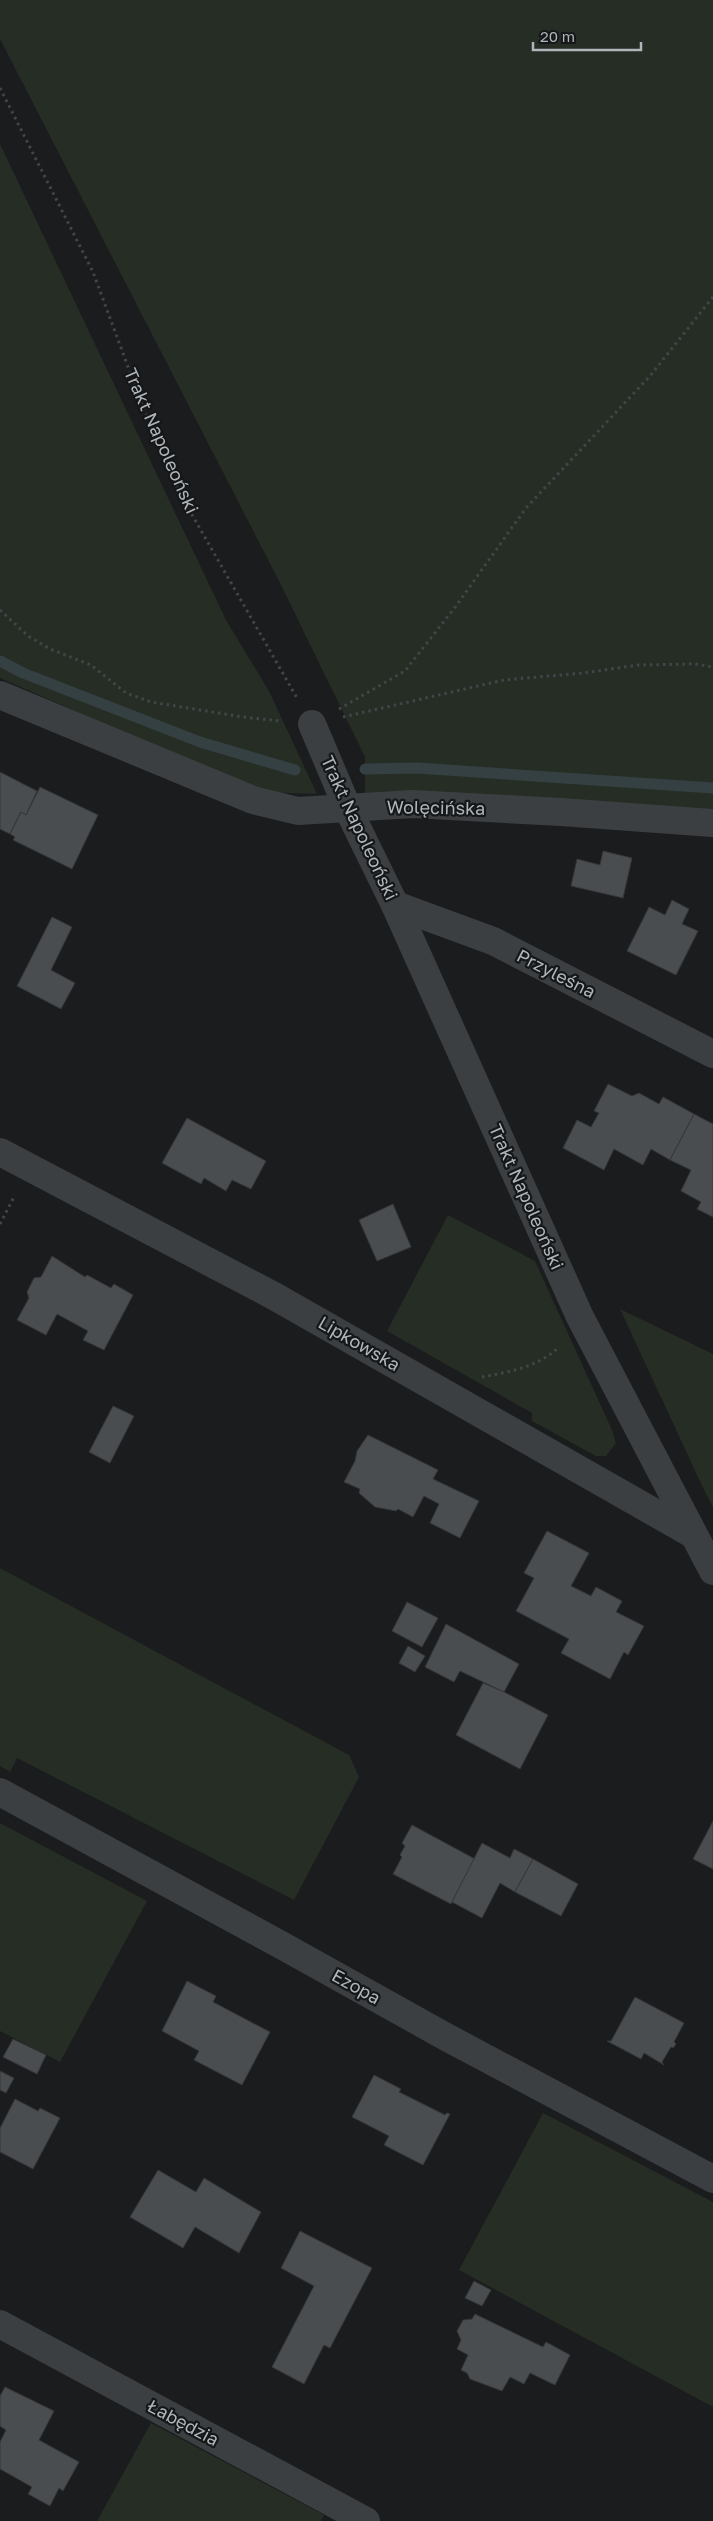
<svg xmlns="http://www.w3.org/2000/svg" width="713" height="2521" font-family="'Golos Text',sans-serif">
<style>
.green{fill:#262d25}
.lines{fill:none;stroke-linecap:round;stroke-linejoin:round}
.stream{stroke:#344042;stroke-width:11}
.building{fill:#4a4d4f;stroke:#353639}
.path{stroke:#424649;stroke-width:3;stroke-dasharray:2.5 4;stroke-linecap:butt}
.minor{stroke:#3c3f42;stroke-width:28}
.labels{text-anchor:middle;stroke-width:4.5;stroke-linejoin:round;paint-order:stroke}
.street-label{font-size:18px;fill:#afb6bb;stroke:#161718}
</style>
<rect width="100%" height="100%" fill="#1b1c1d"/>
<g class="green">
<path d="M 0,0 L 713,0 L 713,812 L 365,796 L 365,757 L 279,581 L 0,39 Z"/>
<path d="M 0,144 L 226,620 L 269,691 L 317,794 L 260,792 L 0,678 Z"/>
<path d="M 448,1215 L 535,1261 L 612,1430 L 616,1443 L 606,1456 L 596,1456 L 532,1421 L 532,1413 L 387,1331 Z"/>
<path d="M 620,1309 L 713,1354 L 713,1507 L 704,1490 Z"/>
<path d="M 0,1568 L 349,1755 L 359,1777 L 294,1900 L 17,1758 L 10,1772 L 0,1766 Z"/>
<path d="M 0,1823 L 147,1901 L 60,2062 L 0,2031 Z"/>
<path d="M 543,2113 L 713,2202 L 713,2407 L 459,2270 Z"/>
<path d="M 151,2423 L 324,2515 L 321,2521 L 97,2521 Z"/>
</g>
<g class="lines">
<g class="stream">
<path d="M 0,661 L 23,673 L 200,742 L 295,770"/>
<path d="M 365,769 L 417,768 L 713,788"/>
</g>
</g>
<g class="building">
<path d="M 0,772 L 37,791 L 26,815 L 21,812 L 10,834 L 0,829 Z"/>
<path d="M 40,787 L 98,815 L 72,869 L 13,840 L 15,837 L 10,834 L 21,812 L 26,815 Z"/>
<path d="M 603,851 L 632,858 L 623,898 L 571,886 L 577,859 L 600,865 Z"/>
<path d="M 672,900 L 689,909 L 682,924 L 698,931 L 676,975 L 627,951 L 649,907 L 665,915 Z"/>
<path d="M 52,917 L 72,927 L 51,970 L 75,983 L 61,1009 L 17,986 Z"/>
<path d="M 608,1084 L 632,1096 L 639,1093 L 659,1104 L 663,1097 L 694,1114 L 670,1160 L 651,1149 L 643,1165 L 614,1149 L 604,1170 L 563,1148 L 577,1120 L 591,1127 L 599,1113 L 594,1111 Z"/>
<path d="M 694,1114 L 713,1124 L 713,1217 L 697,1209 L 701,1202 L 681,1191 L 691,1170 L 670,1160 Z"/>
<path d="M 187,1118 L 266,1161 L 251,1189 L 232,1180 L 226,1191 L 204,1178 L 201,1184 L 162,1163 Z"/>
<path d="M 393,1204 L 411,1247 L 377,1261 L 359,1220 Z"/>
<path d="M 52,1256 L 85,1277 L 87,1275 L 111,1288 L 114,1284 L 133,1295 L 104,1350 L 83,1340 L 88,1331 L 57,1314 L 46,1335 L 17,1320 L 29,1298 L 27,1292 L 34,1278 L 41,1277 Z"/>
<path d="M 113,1406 L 134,1416 L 110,1463 L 89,1452 Z"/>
<path d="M 368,1435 L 438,1470 L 433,1479 L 479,1501 L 460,1538 L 430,1523 L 439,1504 L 424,1496 L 413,1517 L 398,1509 L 396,1511 L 375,1507 L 359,1493 L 360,1489 L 344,1482 L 355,1461 L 357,1451 Z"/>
<path d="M 547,1531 L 589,1553 L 571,1586 L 591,1596 L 596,1587 L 622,1601 L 616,1612 L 644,1626 L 628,1655 L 624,1652 L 610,1679 L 561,1653 L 569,1639 L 516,1611 L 534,1578 L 524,1573 Z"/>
<path d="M 407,1602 L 438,1618 L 422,1647 L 392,1631 Z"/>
<path d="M 446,1624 L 519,1664 L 504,1692 L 460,1671 L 454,1682 L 425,1667 Z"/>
<path d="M 408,1646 L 425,1656 L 415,1672 L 399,1663 Z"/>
<path d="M 483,1683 L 504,1692 L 548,1715 L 520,1769 L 456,1735 Z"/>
<path d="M 713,1821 L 713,1869 L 693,1859 Z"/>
<path d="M 412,1825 L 475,1859 L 451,1904 L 393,1874 L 402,1857 L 400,1855 L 405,1846 L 402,1843 Z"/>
<path d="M 482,1843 L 510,1858 L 514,1849 L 533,1859 L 515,1892 L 500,1883 L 482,1918 L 452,1902 Z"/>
<path d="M 533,1859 L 578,1884 L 561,1916 L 515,1892 Z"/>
<path d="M 187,1981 L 216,1996 L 213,2002 L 270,2032 L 242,2085 L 194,2060 L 199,2051 L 162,2031 Z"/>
<path d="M 635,1997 L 684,2023 L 674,2042 L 676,2044 L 673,2048 L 671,2047 L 662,2062 L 664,2065 L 644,2053 L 641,2059 L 607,2041 L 611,2041 Z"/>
<path d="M 13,2039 L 46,2055 L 37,2074 L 3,2057 Z"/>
<path d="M 0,2071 L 14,2078 L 6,2093 L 0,2090 Z"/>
<path d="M 374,2075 L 401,2089 L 399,2092 L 445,2115 L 447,2113 L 450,2114 L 423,2165 L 384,2145 L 389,2136 L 352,2117 Z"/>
<path d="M 15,2099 L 38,2111 L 40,2108 L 60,2118 L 33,2169 L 0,2152 L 0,2128 Z"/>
<path d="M 158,2170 L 196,2192 L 204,2178 L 261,2212 L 239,2253 L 195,2227 L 183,2248 L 130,2217 Z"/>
<path d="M 300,2231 L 372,2268 L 330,2348 L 324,2345 L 304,2384 L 272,2367 L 314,2286 L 281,2268 Z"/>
<path d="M 474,2281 L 491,2290 L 482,2306 L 465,2298 Z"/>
<path d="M 475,2314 L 543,2347 L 546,2342 L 570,2355 L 555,2385 L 530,2373 L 524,2384 L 510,2377 L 502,2391 L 470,2379 L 467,2373 L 461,2370 L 468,2355 L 457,2349 L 461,2340 L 457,2331 L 463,2320 L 472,2319 Z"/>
<path d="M 5,2387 L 54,2411 L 39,2440 L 79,2462 L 63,2491 L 59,2488 L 50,2506 L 28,2494 L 32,2487 L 0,2469 L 0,2442 L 6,2430 L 0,2426 L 0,2396 Z"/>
</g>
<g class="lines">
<g class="path">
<path d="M 0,88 L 93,272 L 141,402 L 179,492 L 297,698"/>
<path d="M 0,610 L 28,636 L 50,649 L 91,665 L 126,693 L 151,702 L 243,717 L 280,721"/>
<path d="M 339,709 L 405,671 L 456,606 L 526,508 L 650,376 L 713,297"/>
<path d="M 343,717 L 504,680 L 584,673 L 638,665 L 695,664 L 713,667"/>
<path d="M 0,1224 L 15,1195"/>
<path d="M 482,1377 C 509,1372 538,1367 559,1347"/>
</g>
<g class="minor">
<path d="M 0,695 L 253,800 L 298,811 L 413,804 L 561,812 L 713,823"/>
<path d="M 312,724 L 348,809 L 395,905 L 580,1317 L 713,1571"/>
<path d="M 395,905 L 493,941 L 713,1054"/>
<path d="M 0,1152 L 274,1296 L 694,1535"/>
<path d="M 0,1792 L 283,1946 L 448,2038 L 713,2179"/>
<path d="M 0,2324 L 366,2521"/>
</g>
</g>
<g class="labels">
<g class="street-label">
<text transform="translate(161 441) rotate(66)" y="6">Trakt Napoleoński</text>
<text transform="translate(436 808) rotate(1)" y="6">Wolęcińska</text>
<text transform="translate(359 828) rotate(65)" y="6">Trakt Napoleoński</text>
<text transform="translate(556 974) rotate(27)" y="6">Przyleśna</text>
<text transform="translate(526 1197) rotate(66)" y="6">Trakt Napoleoński</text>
<text transform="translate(359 1344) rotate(30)" y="6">Lipkowska</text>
<text transform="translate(356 1987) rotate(29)" y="6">Ezopa</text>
<text transform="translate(183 2423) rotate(28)" y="6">Łabędzia</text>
</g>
</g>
<path d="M533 42v8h108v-8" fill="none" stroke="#afb6bb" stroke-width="2.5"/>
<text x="540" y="42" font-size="15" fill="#afb6bb" stroke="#161718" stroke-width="4" paint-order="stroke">20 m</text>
</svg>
